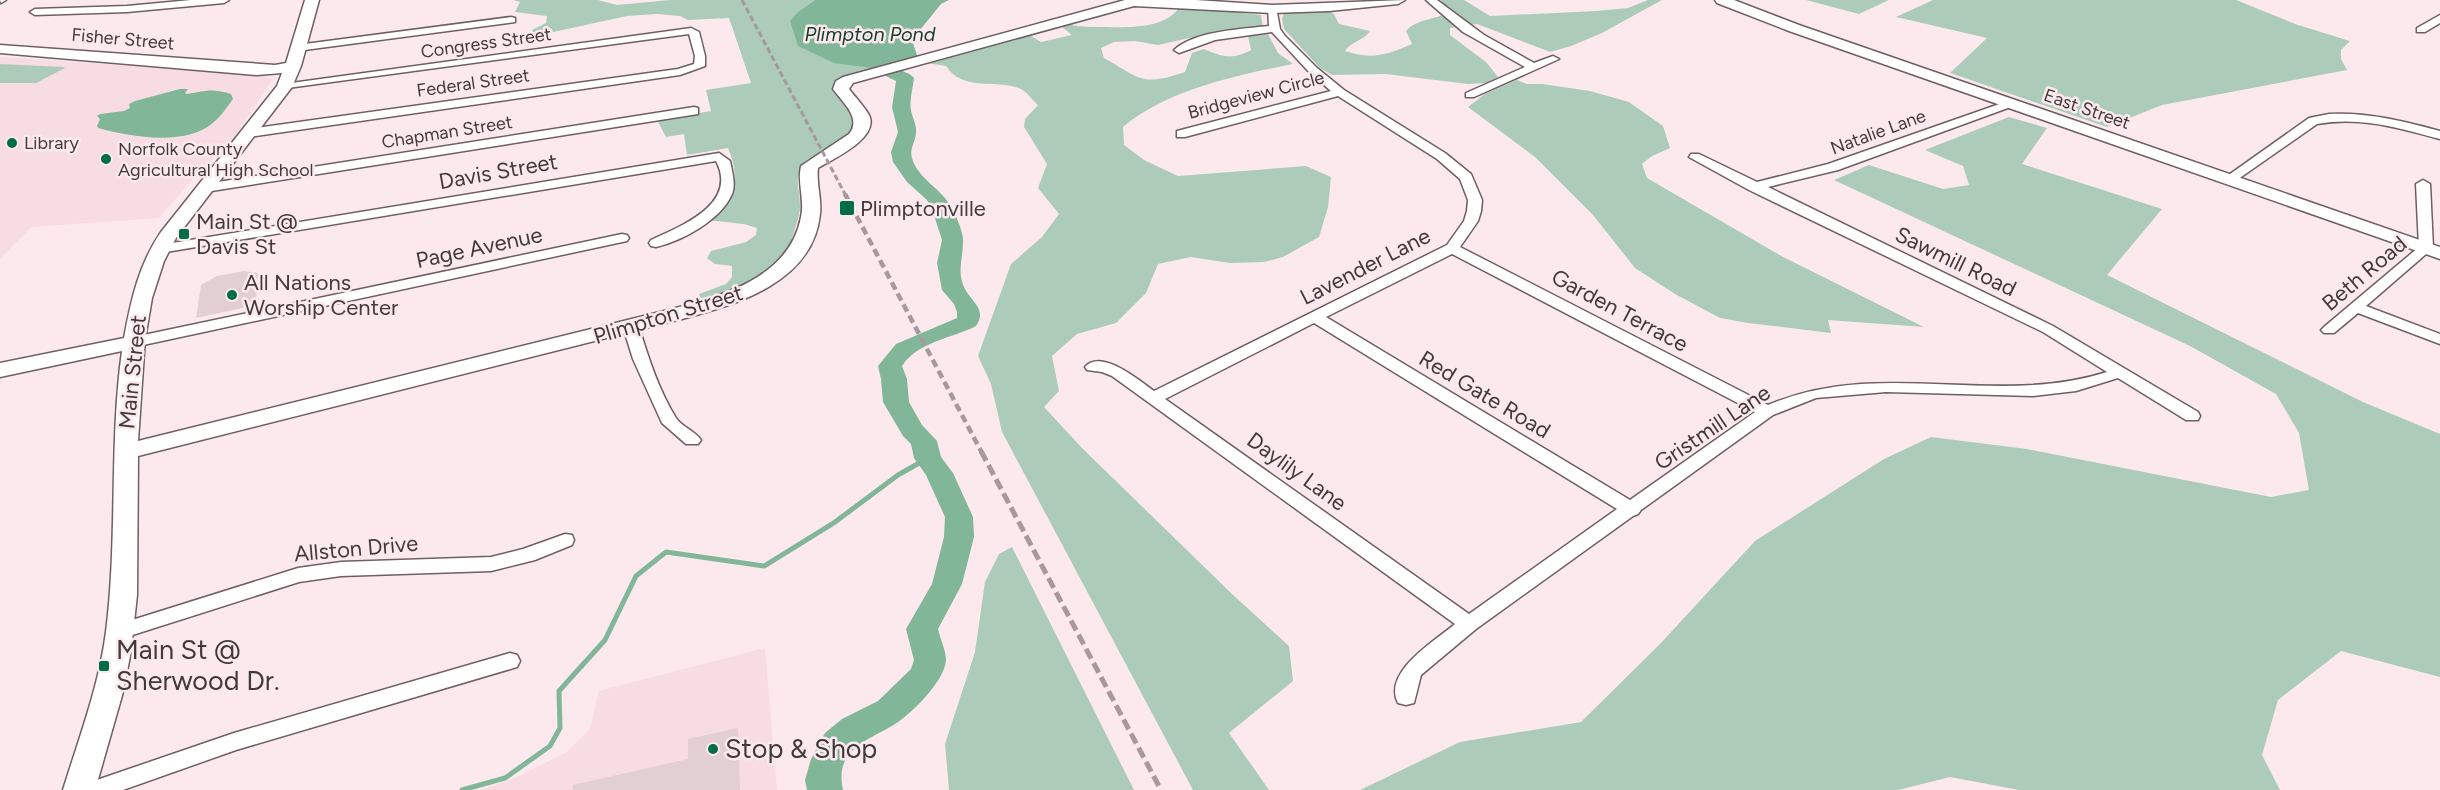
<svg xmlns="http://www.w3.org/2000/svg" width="2440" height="790" font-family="Figtree,sans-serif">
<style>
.built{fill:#f7dce3}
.green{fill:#acccb9}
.water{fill:#82b699}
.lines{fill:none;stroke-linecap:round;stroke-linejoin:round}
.stream{stroke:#82b699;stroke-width:5}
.river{fill:#82b699;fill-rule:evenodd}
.building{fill:#e1cfd3}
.street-casing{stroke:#6f5f63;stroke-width:3}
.secondary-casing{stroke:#6f5f63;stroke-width:3}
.street{fill:#fff;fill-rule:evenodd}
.secondary{fill:#fff;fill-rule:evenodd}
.rail-far2{stroke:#a6989c;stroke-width:3;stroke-dasharray:6 3;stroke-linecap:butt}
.rail-far1{stroke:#a6989c;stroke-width:4.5;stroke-dasharray:8 4.5;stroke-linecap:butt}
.rail{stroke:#a6989c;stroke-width:5;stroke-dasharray:11 5;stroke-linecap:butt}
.poi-dot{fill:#006d45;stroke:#fce9ed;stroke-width:2}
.labels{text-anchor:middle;stroke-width:5;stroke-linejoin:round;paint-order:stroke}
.far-street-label{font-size:18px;fill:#413a3c;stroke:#fce9ed}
.far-poi-label{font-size:18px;fill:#413a3c;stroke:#fce9ed;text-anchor:start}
.far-water-label{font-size:20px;font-style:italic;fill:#16402c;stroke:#fce9ed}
.street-label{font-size:22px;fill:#413a3c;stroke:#fce9ed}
.poi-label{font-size:22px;fill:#413a3c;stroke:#fce9ed;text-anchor:start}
.near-poi-label{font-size:27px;fill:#413a3c;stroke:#fce9ed;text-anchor:start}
</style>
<rect width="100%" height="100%" fill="#fce9ed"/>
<g class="built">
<path d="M 0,57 L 256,74 L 273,79 L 233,139 L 192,180 L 159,218 L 31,227 L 0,259 Z"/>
<path d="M 765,648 L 777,790 L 480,790 L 515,778 L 567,752 L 590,729 L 599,691 Z"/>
</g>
<g class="green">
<path d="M 513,0 L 598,0 L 617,5 L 670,0 L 815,0 L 799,11 L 862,66 L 871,68 L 835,82 C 831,95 850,112 859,121 L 856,131 L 804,162 C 793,181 800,187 800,206 C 800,213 797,222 795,229 C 782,277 744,286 703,303 L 699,294 L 726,284 L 732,277 L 732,266 L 715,264 L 707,258 L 711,251 L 746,242 L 756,235 L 757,228 L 744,224 L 706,220 C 734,198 742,182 728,148 L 687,155 L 684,134 L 666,137 L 657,120 L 711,111 L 706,90 L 751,83 L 729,18 L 688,20 L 680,16 L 657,14 L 627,16 L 544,34 L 533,34 L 532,30 L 546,23 L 547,16 L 515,12 L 520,2 Z"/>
<path d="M 1442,0 L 1464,0 L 1490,16 L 1596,11 L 1628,8 L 1648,0 L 1662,0 L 1602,33 L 1571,46 L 1550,52 L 1477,24 L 1450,28 L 1450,35 L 1486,62 L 1498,77 L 1487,83 L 1468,84 L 1386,74 L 1332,75 L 1320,68 L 1284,29 L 1282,19 L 1284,12 L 1328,10 L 1334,14 L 1339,24 L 1370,31 C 1364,41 1351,41 1345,51 C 1372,60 1387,55 1412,44 L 1406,31 C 1416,19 1435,20 1449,12 L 1440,1 Z"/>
<path d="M 1806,0 L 1889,0 L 1859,14 Z"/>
<path d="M 1933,0 L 2236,0 L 2298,25 L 2350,41 L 2341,50 L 2341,59 L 2347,70 L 2162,105 L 2107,127 L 1950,73 L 1987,38 L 1896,17 Z"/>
<path d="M 1180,6 L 1261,15 L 1263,27 L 1207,34 L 1158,45 L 1135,41 L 1114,42 L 1101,48 L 1104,58 C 1140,78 1141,87 1185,72 L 1192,53 L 1204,49 C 1222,57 1233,60 1251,50 L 1248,36 L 1268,34 L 1278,53 L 1293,64 C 1235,76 1169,89 1123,127 L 1124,145 L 1144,160 L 1178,176 L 1306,166 L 1331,177 L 1328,207 L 1319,237 L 1283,257 L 1264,262 L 1230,263 L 1191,257 L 1158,264 L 1146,293 L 1116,323 L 1077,334 L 1052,356 L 1059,391 L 1044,407 L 1082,448 L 1232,594 L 1289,646 L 1293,681 L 1229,733 L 1269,790 L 1193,790 L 1002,432 L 991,384 L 978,356 L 1011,264 L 1042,237 L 1059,214 L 1038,188 L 1047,164 L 1024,127 L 1025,119 L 1038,105 C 1033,101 1027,92 1021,89 C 996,78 964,93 946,66 L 927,63 L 1028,34 L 1041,42 L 1072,35 L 1062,27 L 1070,24 C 1078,28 1088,26 1098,27 C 1122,27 1166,31 1180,6 Z"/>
<path d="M 0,64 L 63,67 L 65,68 L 36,83 L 0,83 Z"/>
<path d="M 1517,80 L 1527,84 L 1542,84 L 1590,91 L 1629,102 L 1663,126 L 1670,148 L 1652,156 L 1642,164 L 1647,178 L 1783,257 L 1924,327 L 1828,320 L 1831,333 L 1748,323 L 1720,318 L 1675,294 L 1635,268 L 1593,215 L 1535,157 L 1468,107 L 1485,94 Z"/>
<path d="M 2009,117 L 2047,128 L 2022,164 L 2162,209 L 2107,275 L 2363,402 L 2440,434 L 2440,677 L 2341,651 L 2278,700 L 2262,755 L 2280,790 L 2019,790 L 1950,777 L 1898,790 L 1360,790 L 1460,742 L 1581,722 L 1660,644 L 1755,541 L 1884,459 L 1931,437 L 2027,449 L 2271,497 L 2309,490 L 2299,433 L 2276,394 L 2190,346 L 1834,180 L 1869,165 L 1943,189 L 1969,185 L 1963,166 L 1925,150 Z"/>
<path d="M 1012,547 L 1134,790 L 949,790 L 945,744 L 975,652 L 985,582 L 999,554 Z"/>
</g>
<g class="water">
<path d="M 815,0 L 949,0 L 941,4 L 912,40 L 918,58 L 871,68 L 834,63 L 798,46 L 790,21 L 799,11 Z"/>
<path d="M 180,89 L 188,89 L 185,93 L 187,94 C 207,91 210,88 231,94 L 233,99 C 227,107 222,115 215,121 C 189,147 130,137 98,128 L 97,126 L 100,119 L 97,116 L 100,114 L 124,111 L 130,108 L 129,104 L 135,101 Z"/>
</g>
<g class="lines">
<path class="stream" d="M 462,790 L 505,778 L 550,746 L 560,728 L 559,691 L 605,640 L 636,576 L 666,552 L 764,566 L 835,522 L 898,475 L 928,458"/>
<path class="river" d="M 863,51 C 883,56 882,62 897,69 C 903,72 909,72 914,78 C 913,88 909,100 911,110 C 912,117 917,125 916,132 C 916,142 909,148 912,158 C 917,178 942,189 952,208 C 956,216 964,233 963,242 C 963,258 957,271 964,287 C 970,301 988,309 976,326 C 953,338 917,342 902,366 L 907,379 L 909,402 L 922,425 L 937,441 L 941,457 L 953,473 L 973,517 L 974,537 L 962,584 L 938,629 C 940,638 946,651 946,660 C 945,679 917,708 902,719 C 875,740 833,744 843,790 L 807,790 L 805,780 L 811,759 L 825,733 L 842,719 L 878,701 L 911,669 L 914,660 L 906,629 L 932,584 L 944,537 L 945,517 L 926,475 L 914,458 L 911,444 L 903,436 L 883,402 L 881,379 L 878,366 L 896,344 L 957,318 L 957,312 L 954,304 L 942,290 L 937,263 L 942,240 L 932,209 L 927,200 L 907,182 L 893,162 L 891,152 L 898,132 L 892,107 L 896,81 C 881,75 872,64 857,60 L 855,56 L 857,52 Z"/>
</g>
<g class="building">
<path d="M 244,271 L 258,273 L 256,300 L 247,302 L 247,307 L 196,318 L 201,285 L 217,276 Z"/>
<path d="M 738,728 L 740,790 L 573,790 L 573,785 L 688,759 L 688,739 Z"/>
</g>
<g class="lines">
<g class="street-casing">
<g id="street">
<path d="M 0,0 L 6,0 L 1,3 Z"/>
<path d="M 191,0 L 229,0 L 224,3 L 127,12 L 35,15 L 30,12 L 35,9 L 127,6 Z"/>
<path d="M 1426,0 L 1437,0 L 1484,35 L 1534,63 L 1553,56 L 1559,59 L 1474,97 L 1466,97 L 1466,93 L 1525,67 L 1463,32 Z"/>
<path d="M 1268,7 L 1276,7 L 1280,29 L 1285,36 L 1317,68 L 1344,90 L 1445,153 L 1471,174 L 1482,200 L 1481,211 L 1478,221 L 1460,247 L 1768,405 C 1881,357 1993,408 2107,372 L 2043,332 L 1749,190 L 1689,157 L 1691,154 L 1699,154 L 1757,182 L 1828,164 L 2008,101 L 2016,101 L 2016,105 L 1838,170 L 1768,187 L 2053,326 L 2198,412 L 2200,416 L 2198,420 L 2186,420 L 2118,378 L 2076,391 L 2033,396 L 1886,392 L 1816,398 L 1773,415 L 1641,510 L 1638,514 L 1633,516 L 1476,629 L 1421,675 L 1414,703 L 1406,705 L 1398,703 C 1382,672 1435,641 1455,624 L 1112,376 L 1102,372 L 1087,370 L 1085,367 C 1101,348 1140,381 1154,391 L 1447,245 L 1464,221 L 1467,211 L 1468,200 L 1460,179 L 1437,159 L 1338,96 L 1185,137 L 1177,137 L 1177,131 L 1331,91 L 1309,72 L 1272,32 L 1215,40 L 1179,53 L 1174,50 C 1194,31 1243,29 1269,26 ZM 1452,254 L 1755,412 L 1630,500 L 1326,317 ZM 1314,323 L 1617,509 L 1469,614 L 1165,399 Z"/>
<path d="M 2440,15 L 2440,23 L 2425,32 L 2417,32 L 2417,28 Z"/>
<path d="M 511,17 L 515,18 L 515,22 L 297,51 L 292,48 L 297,45 Z"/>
<path d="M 691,28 L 699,32 L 705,56 L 705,66 L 680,75 L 248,137 L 242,133 L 248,129 L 678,69 L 694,64 L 695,56 L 689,34 L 280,89 L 280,85 L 284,84 Z"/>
<path d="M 694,107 L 698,108 L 698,114 L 205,192 L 198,188 L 205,184 Z"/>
<path d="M 2329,114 C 2367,112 2403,121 2440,131 L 2440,139 C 2399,128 2359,116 2317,124 L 2234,182 L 2229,183 L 2223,179 L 2309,118 Z"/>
<path d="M 719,153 L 730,161 C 732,171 736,184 732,194 C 721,220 682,241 656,247 L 651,246 L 649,243 L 651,240 C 681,226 739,204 716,161 L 160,253 L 153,249 L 160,245 Z"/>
<path d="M 2423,180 L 2430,184 L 2433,248 L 2366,306 L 2440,334 L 2440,344 L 2358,313 L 2334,333 L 2324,333 L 2321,330 L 2324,327 L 2419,247 L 2416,184 Z"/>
<path d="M 622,234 L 627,235 L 629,238 L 627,241 L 134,347 L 126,342 L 134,337 Z"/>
<path d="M 631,322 L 639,327 C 648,357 659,391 676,418 C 682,427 695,431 701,440 L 698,444 L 686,444 L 662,423 L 633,359 L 623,327 Z"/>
<path d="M 565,534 L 572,535 L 574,540 L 572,545 L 535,560 L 491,571 L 341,576 L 299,582 L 120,639 L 113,636 L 110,631 L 113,626 L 298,568 L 341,562 L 491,557 L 523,549 Z"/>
<path d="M 510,653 L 517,655 L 520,661 L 517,667 L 236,750 L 123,790 L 85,790 L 88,783 L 234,733 Z"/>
</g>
</g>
<g class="secondary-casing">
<g id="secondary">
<path d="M 305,0 L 319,0 L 301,66 L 292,87 L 176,238 L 164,261 L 152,298 L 145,339 L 138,441 L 668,310 C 721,296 789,279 801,217 C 805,200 797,183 801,166 L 849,134 C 862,118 843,103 833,89 L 836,81 L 843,77 L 1125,0 L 1196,0 L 1272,5 L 1405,0 L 1398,4 L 1329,11 L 1272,13 L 1134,6 L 853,83 L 849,89 C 855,97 864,106 869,115 C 880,138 833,159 818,168 C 816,184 822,199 820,214 C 813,282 738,304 682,319 L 138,456 L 137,595 L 131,651 L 123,692 L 95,790 L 63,790 C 79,738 99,686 106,632 C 118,538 109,444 122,351 L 0,377 L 0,363 L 124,338 C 131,300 139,264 161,232 L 277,86 L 282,73 L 257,75 L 0,53 L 0,45 L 275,65 L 286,63 Z"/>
<path d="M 1715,0 L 1734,0 L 1799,25 L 2440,247 L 2440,259 L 1789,31 L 1717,3 Z"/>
</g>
</g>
<use href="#street" class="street"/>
<use href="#secondary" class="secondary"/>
<path class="rail-far2" d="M 742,0 L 846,196"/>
<path class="rail-far1" d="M 845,194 L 982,453"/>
<path class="rail" d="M 981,451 L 1161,790"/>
</g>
<g class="poi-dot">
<circle cx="12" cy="143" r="6"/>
<circle cx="106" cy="159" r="6"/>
<rect x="839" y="200" width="16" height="16" rx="3"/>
<rect x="178" y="228" width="12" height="12" rx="3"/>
<circle cx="232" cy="295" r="6"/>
<rect x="98" y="660" width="12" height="12" rx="3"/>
<circle cx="713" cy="749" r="6"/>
</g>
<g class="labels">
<g class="far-street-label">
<text transform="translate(123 39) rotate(5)" y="6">Fisher Street</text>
<text transform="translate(486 43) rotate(-8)" y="6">Congress Street</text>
<text transform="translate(473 83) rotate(-8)" y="6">Federal Street</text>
<text transform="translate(1256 95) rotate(-15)" y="6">Bridgeview Circle</text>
<text transform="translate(2087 109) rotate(19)" y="6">East Street</text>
<text transform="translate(447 132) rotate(-9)" y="6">Chapman Street</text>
<text transform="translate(1878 132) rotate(-20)" y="6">Natalie Lane</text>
</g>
<g class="far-poi-label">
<text x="24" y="149">Library</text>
<text x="118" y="155">Norfolk County<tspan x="118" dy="21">Agricultural High School</tspan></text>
</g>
<g class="far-water-label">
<text x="870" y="41">Plimpton Pond</text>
</g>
<g class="street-label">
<text transform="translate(498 171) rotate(-10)" y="8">Davis Street</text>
<text transform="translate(479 247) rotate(-12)" y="8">Page Avenue</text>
<text transform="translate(1956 261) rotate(26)" y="8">Sawmill Road</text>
<text transform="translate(1365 266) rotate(-27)" y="8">Lavender Lane</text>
<text transform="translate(2364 273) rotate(-40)" y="8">Beth Road</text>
<text transform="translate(1620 310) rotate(28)" y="8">Garden Terrace</text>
<text transform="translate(668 314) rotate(-17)" y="8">Plimpton Street</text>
<text transform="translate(132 372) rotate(-84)" y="8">Main Street</text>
<text transform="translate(1485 394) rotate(31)" y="8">Red Gate Road</text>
<text transform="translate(1712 427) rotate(-34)" y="8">Gristmill Lane</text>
<text transform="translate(1297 471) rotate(36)" y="8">Daylily Lane</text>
<text transform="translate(356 548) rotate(-5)" y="8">Allston Drive</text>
</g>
<g class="poi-label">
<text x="860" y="216">Plimptonville</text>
<text x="196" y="229">Main St @<tspan x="196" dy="25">Davis St</tspan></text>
<text x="244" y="290">All Nations<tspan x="244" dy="25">Worship Center</tspan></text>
</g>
<g class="near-poi-label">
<text x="116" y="659">Main St @<tspan x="116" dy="31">Sherwood Dr.</tspan></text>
<text x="725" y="758">Stop &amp; Shop</text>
</g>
</g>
</svg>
